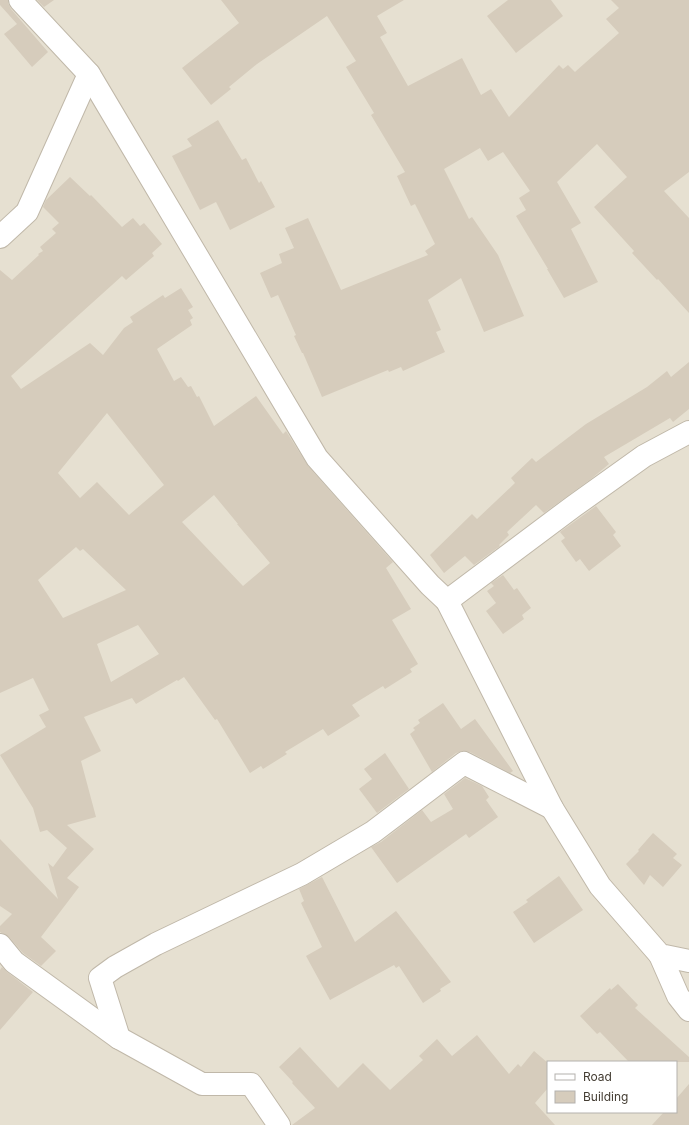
<svg xmlns="http://www.w3.org/2000/svg" width="689" height="1125" font-family="Inter,sans-serif">
<style>
.residential{fill:#e6e0d1;fill-rule:evenodd}
.building{fill:#d6ccbc;fill-rule:evenodd}
.lines{fill:none;stroke-linecap:round;stroke-linejoin:round}
.minor-casing{stroke:#c0b8a9;stroke-width:24}
.minor{stroke:#fff;stroke-width:22}
</style>
<rect width="100%" height="100%" fill="#f2eee3"/>
<path class="residential" d="M 0,0 L 689,0 L 689,1125 L 0,1125 ZM 548,1062 L 676,1062 L 676,1112 L 548,1112 Z"/>
<g class="building">
<path d="M 0,0 L 8,0 L 8,3 L 11,9 L 48,52 L 32,67 L 4,34 L 17,24 L 0,5 Z"/>
<path d="M 37,0 L 54,0 L 44,7 Z"/>
<path d="M 221,0 L 404,0 L 377,16 L 387,33 L 380,37 L 408,86 L 462,58 L 481,95 L 491,89 L 509,117 L 559,65 L 563,69 L 568,65 L 575,72 L 576,71 L 619,33 L 606,19 L 619,8 L 611,0 L 689,0 L 689,172 L 664,191 L 689,218 L 689,313 L 658,279 L 657,280 L 632,253 L 634,251 L 594,207 L 627,177 L 597,144 L 557,182 L 581,223 L 571,229 L 598,282 L 564,298 L 547,269 L 548,269 L 516,216 L 526,210 L 519,198 L 530,191 L 503,152 L 488,161 L 480,148 L 444,169 L 469,219 L 472,217 L 498,255 L 524,316 L 484,332 L 461,278 L 428,300 L 441,330 L 436,332 L 445,352 L 403,371 L 401,367 L 389,372 L 388,370 L 322,397 L 303,353 L 302,353 L 294,336 L 296,335 L 278,295 L 271,298 L 260,273 L 282,263 L 279,254 L 294,248 L 285,228 L 308,218 L 341,290 L 428,255 L 425,251 L 435,244 L 415,204 L 411,206 L 397,176 L 405,172 L 371,115 L 374,113 L 346,67 L 356,61 L 327,16 L 257,64 L 229,87 L 231,89 L 211,105 L 182,68 L 239,23 Z"/>
<path d="M 508,0 L 551,0 L 563,16 L 516,53 L 487,16 Z"/>
<path d="M 218,120 L 242,160 L 246,158 L 259,183 L 261,181 L 275,207 L 230,230 L 216,202 L 200,210 L 172,156 L 192,146 L 187,139 Z"/>
<path d="M 70,177 L 90,196 L 91,195 L 122,227 L 133,218 L 140,226 L 144,223 L 162,244 L 152,253 L 154,256 L 126,280 L 122,276 L 11,376 L 21,389 L 90,343 L 103,355 L 124,328 L 133,322 L 130,317 L 163,295 L 165,298 L 181,288 L 193,307 L 188,310 L 193,318 L 190,320 L 192,325 L 157,349 L 174,381 L 181,377 L 188,387 L 191,386 L 197,397 L 199,396 L 214,426 L 256,396 L 283,434 L 286,431 L 308,466 L 393,562 L 386,568 L 411,609 L 392,620 L 418,664 L 410,669 L 412,672 L 385,689 L 383,686 L 352,705 L 360,716 L 328,736 L 323,729 L 285,752 L 287,754 L 263,769 L 261,766 L 250,773 L 217,719 L 215,720 L 184,677 L 178,681 L 177,680 L 136,704 L 132,698 L 84,717 L 101,751 L 81,761 L 96,817 L 67,825 L 94,849 L 67,878 L 79,887 L 41,937 L 56,951 L 41,966 L 23,953 L 9,937 L 0,932 L 0,926 L 12,914 L 0,906 L 0,839 L 58,899 L 48,863 L 53,867 L 67,848 L 47,830 L 40,832 L 33,808 L 0,755 L 46,727 L 39,715 L 49,710 L 33,678 L 0,693 L 0,270 L 12,280 L 39,255 L 38,254 L 43,251 L 40,247 L 56,233 L 52,229 L 59,223 L 43,207 L 46,200 ZM 107,413 L 164,485 L 129,515 L 97,482 L 80,498 L 58,473 ZM 214,495 L 238,524 L 237,524 L 270,563 L 243,586 L 182,522 ZM 76,547 L 80,551 L 83,549 L 126,590 L 63,618 L 38,580 ZM 138,625 L 159,654 L 111,682 L 97,644 Z"/>
<path d="M 689,362 L 689,409 L 673,422 L 670,418 L 604,457 L 609,464 L 591,479 L 544,513 L 536,505 L 507,532 L 509,535 L 499,545 L 500,546 L 474,565 L 465,556 L 444,573 L 430,555 L 472,514 L 477,519 L 515,483 L 511,478 L 532,458 L 536,462 L 586,424 L 647,387 L 667,371 L 671,377 Z"/>
<path d="M 596,506 L 616,532 L 613,535 L 621,546 L 589,571 L 580,559 L 576,562 L 561,541 L 565,538 L 560,532 Z"/>
<path d="M 503,575 L 514,590 L 517,588 L 531,608 L 522,615 L 524,619 L 503,634 L 486,611 L 496,603 L 487,591 L 494,586 L 491,583 Z"/>
<path d="M 443,703 L 461,729 L 475,719 L 513,771 L 510,773 L 470,752 L 463,751 L 456,753 L 432,772 L 410,734 L 415,730 L 413,728 L 420,723 L 418,720 Z"/>
<path d="M 385,753 L 409,789 L 377,813 L 359,789 L 372,779 L 364,769 Z"/>
<path d="M 465,778 L 482,786 L 489,797 L 486,800 L 498,817 L 469,838 L 466,834 L 397,883 L 371,847 L 381,842 L 422,810 L 431,822 L 453,809 L 444,794 Z"/>
<path d="M 653,833 L 677,854 L 673,858 L 682,865 L 663,887 L 650,875 L 644,885 L 626,864 L 639,851 L 638,850 Z"/>
<path d="M 559,876 L 583,910 L 534,943 L 513,912 L 528,902 L 526,900 Z"/>
<path d="M 322,877 L 355,942 L 396,911 L 451,982 L 440,989 L 441,991 L 423,1003 L 399,966 L 396,968 L 394,965 L 330,1000 L 306,956 L 322,947 L 301,903 L 304,901 L 299,889 Z"/>
<path d="M 2,967 L 7,972 L 33,992 L 0,1030 L 0,970 Z"/>
<path d="M 618,984 L 638,1005 L 635,1008 L 689,1057 L 689,1062 L 629,1062 L 600,1032 L 597,1034 L 580,1016 L 610,988 L 611,990 Z"/>
<path d="M 477,1035 L 509,1074 L 518,1064 L 521,1067 L 534,1051 L 548,1063 L 548,1088 L 535,1103 L 555,1125 L 292,1125 L 315,1108 L 292,1083 L 293,1082 L 279,1067 L 300,1047 L 338,1088 L 363,1063 L 390,1090 L 423,1060 L 419,1056 L 437,1039 L 452,1056 Z"/>
<path d="M 689,1084 L 689,1125 L 652,1125 L 664,1112 L 676,1112 L 676,1099 Z"/>
</g>
<g class="lines">
<g class="minor-casing">
<g id="minor">
<path d="M 20,0 L 89,74 L 317,458 L 430,585 L 447,601 L 574,506 L 644,456 L 689,432"/>
<path d="M 0,237 L 27,212 L 89,74"/>
<path d="M 447,601 L 552,808 L 600,886 L 660,955 L 689,961"/>
<path d="M 0,945 L 14,962 L 119,1038 L 202,1084 L 251,1084 L 279,1125"/>
<path d="M 660,955 L 678,996 L 689,1010"/>
<path d="M 119,1038 L 100,978 L 115,967 L 156,944 L 302,874 L 373,832 L 464,763 L 552,808"/>
</g>
</g>
<use href="#minor" class="minor"/>
</g>
<rect x="547" y="1061" width="130" height="52" fill="#ffffff" stroke="#b4b1ad"/>
<rect x="555" y="1074" width="20" height="6" fill="#ffffff" stroke="#b4b1ad"/>
<text x="583" y="1081" font-size="12" fill="#443d33">Road</text>
<rect x="555" y="1091" width="20" height="12" fill="#d6ccbc" stroke="#b4b1ad"/>
<text x="583" y="1101" font-size="12" fill="#443d33">Building</text>
</svg>
